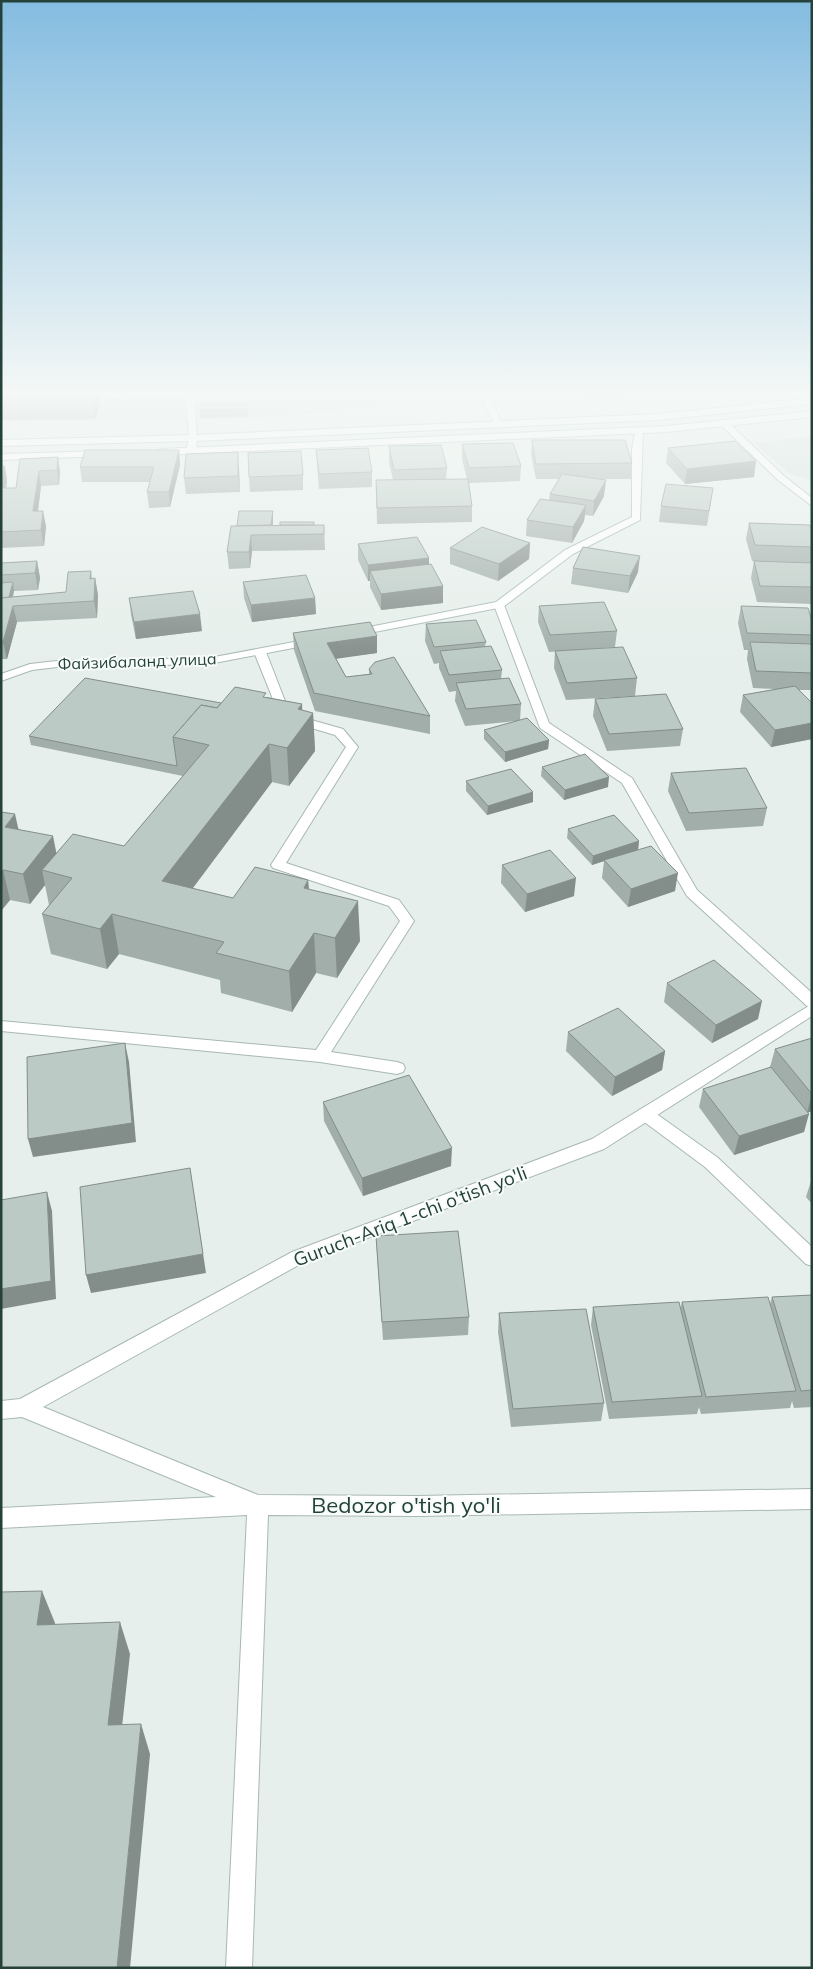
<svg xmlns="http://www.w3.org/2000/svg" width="813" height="1969" font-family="Mulish,sans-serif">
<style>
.built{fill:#d4dfda}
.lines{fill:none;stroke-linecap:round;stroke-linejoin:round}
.service-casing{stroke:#a8b8b2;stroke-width:2}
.minor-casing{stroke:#a8b8b2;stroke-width:2}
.secondary-casing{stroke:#a4bbb3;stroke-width:2}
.service{fill:#fff;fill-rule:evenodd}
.minor{fill:#fff;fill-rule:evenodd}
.secondary{fill:#fff;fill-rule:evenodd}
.wall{fill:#a1aea9}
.shaded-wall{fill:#838d89}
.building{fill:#bbcac4;stroke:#838d89}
.labels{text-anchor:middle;stroke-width:4;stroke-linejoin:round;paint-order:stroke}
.far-street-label{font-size:16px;fill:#24423a;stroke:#f7fbf9}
.street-label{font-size:19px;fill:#24423a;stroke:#f7fbf9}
.near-street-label{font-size:22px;fill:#24423a;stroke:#f7fbf9}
</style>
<rect width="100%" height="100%" fill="#e6efeb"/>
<g class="built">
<path d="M 1,390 L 471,390 L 475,399 L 248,419 L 1,422 Z"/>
<path d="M 812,436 L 812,480 L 790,474 L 754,443 Z"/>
</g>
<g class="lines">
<g class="service-casing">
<g id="service">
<path d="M 90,390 L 102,390 L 114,393 L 194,390 L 197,438 L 196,451 L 191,454 L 186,451 L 189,438 L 186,396 L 113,399 Z"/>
<path d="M 724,420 L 727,421 L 784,476 L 812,498 L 812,506 L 778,480 L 721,425 L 720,423 Z"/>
<path d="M 499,602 L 504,605 L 549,723 L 632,778 L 697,890 L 812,993 L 812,1007 L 807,1006 L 687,896 L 622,783 L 540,728 L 494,605 Z"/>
<path d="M 260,649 L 266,652 L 290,714 L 343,729 L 358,747 L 286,863 L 399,900 L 414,921 L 331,1052 L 397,1062 L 403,1064 L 405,1068 L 403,1072 L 397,1074 L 320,1062 L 1,1031 L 1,1021 L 316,1050 L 400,921 L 389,906 L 273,868 L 271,865 L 346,747 L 335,735 L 281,719 L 254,652 Z"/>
<path d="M 645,1108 L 651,1110 L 717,1157 L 812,1247 L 812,1266 L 806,1264 L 705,1167 L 639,1118 L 637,1114 L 639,1110 Z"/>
</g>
</g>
<g class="minor-casing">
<g id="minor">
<path d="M 477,390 L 485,390 L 503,424 L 502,426 L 496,426 Z"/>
<path d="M 639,428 L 643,431 L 640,520 L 573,554 L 503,607 L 354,636 L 350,635 L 348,633 L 354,630 L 496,602 L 565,550 L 632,517 L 632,450 L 635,431 Z"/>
<path d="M 315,638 L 319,639 L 321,641 L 319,643 L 209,664 L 57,667 L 32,670 L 1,681 L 1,674 L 30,664 L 57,661 L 209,658 Z"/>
<path d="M 812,1004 L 812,1016 L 604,1149 L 304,1262 L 43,1407 L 258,1495 L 418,1496 L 812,1489 L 812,1509 L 418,1516 L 268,1515 L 252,1968 L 226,1968 L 247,1515 L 1,1528 L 1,1508 L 216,1497 L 22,1417 L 1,1419 L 1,1401 L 20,1399 L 292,1252 L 592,1139 Z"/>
</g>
</g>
<g class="secondary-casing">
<g id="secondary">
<path d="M 812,398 L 812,404 L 658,420 L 193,441 L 1,446 L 1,440 L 193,435 L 658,414 Z"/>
<path d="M 812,411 L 812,417 L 667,432 L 160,455 L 155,452 L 160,449 L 667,426 Z"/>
<path d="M 105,451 L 110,454 L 108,456 L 1,460 L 1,454 Z"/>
</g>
</g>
<use href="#service" class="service"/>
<use href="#minor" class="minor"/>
<use href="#secondary" class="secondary"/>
</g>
<g class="wall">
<path d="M 1,390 L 99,390 L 101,402 L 95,419 L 1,420 Z"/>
<path d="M 523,390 L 566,390 L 524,392 Z"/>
<path d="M 583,390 L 631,390 L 630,397 L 589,399 Z"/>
<path d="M 633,390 L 678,390 L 677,392 L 639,396 Z"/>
<path d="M 247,403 L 248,417 L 200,418 L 200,410 Z"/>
<path d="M 532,440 L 632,463 L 631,479 L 596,479 L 604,496 L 593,516 L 585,515 L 584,521 L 572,543 L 526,536 L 527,520 L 549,500 L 550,494 L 559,479 L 536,479 L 531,455 Z"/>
<path d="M 462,444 L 521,466 L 520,481 L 469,483 L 472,506 L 472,522 L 377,524 L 376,480 L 393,480 L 389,462 L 389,446 L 447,468 L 446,479 L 467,479 L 462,459 Z"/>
<path d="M 668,448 L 754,477 L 685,484 L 666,463 Z"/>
<path d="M 179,450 L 180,465 L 170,507 L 149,508 L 147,492 L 150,482 L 82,482 L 80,467 Z"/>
<path d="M 316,450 L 372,472 L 372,487 L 319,489 Z"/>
<path d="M 238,452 L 239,468 L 240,492 L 186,494 L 184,478 Z"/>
<path d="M 58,457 L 60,472 L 59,485 L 41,486 L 38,511 L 46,526 L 44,546 L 1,548 L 1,466 L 6,474 L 6,476 L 7,481 L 6,488 L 16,488 Z"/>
<path d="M 303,475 L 303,490 L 250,492 L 249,477 Z"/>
<path d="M 713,488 L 707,526 L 659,522 L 661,506 Z"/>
<path d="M 273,519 L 273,525 L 324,525 L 325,550 L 252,551 L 250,568 L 229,569 L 227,552 L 237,526 Z"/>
<path d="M 749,523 L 812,530 L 812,604 L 757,602 L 751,578 L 754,561 L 752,561 L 746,539 Z"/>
<path d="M 530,543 L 529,559 L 498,581 L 450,564 L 450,548 Z"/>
<path d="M 358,544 L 429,564 L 443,603 L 381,610 L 370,587 L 370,581 L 368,581 L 358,560 Z"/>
<path d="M 37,561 L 40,578 L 38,590 L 14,591 L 13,597 L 66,592 L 91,571 L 92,578 L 95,578 L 98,595 L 97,618 L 17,622 L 7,659 L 1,659 L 1,563 Z"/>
<path d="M 573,568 L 638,572 L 628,593 L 571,584 Z"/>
<path d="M 243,582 L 315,598 L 316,614 L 252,622 L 244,598 Z"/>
<path d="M 129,598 L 202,631 L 136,639 L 131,615 Z"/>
<path d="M 539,606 L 617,631 L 615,647 L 549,652 L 538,622 Z"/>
<path d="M 741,606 L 812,621 L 812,690 L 799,690 L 812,703 L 812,739 L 771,747 L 740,712 L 743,695 L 775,689 L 753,688 L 747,659 L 748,650 L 744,650 L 738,623 Z"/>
<path d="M 426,624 L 486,642 L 485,646 L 502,670 L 501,679 L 521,704 L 520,720 L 549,740 L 548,749 L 505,762 L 484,739 L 484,730 L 517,721 L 465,726 L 455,701 L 456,691 L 449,692 L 439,668 L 439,663 L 434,664 L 425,641 Z"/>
<path d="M 293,633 L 377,636 L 377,653 L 336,658 L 346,677 L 369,674 L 369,669 L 430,716 L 430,734 L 315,711 L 294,650 Z"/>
<path d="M 555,651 L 637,678 L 635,696 L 566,700 L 554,668 Z"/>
<path d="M 267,697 L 302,704 L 302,710 L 313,713 L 315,751 L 289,786 L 272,782 L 193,888 L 233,898 L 308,880 L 309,889 L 360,941 L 337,978 L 316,973 L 292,1012 L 221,993 L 220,980 L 119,954 L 107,969 L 51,954 L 42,914 L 49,905 L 45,885 L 30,904 L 10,900 L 1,911 L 1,812 L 19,829 L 56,853 L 124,846 L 183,776 L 31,745 L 29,736 L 221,703 Z"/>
<path d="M 595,699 L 683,729 L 680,746 L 607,751 L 593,716 Z"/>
<path d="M 542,767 L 608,787 L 564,800 L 541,776 Z"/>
<path d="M 671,773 L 767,808 L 763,826 L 686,831 L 668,791 Z"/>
<path d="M 466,781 L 533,802 L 487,815 L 466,791 Z"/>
<path d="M 568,829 L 639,841 L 638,850 L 675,891 L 628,907 L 602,878 L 604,861 L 592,865 L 567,838 Z"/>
<path d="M 502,865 L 574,896 L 525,912 L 501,883 Z"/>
<path d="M 667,983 L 758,1019 L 712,1043 L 664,1002 Z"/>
<path d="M 568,1032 L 665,1051 L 662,1070 L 612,1096 L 566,1051 Z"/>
<path d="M 812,1038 L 812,1111 L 808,1112 L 804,1132 L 734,1155 L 699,1107 L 703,1089 L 770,1067 L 775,1049 Z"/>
<path d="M 323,1102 L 451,1166 L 363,1196 L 324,1121 Z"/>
<path d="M 812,1178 L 812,1204 L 806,1197 Z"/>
<path d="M 376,1236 L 469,1317 L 468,1335 L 383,1340 L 377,1254 Z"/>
<path d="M 812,1295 L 812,1407 L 794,1408 L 792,1401 L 790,1408 L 701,1414 L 699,1407 L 697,1414 L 609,1419 L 591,1325 L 593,1307 L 680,1310 L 682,1302 L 770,1304 L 772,1297 Z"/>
<path d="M 499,1313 L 604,1403 L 601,1421 L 511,1427 L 498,1332 Z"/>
</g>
<g class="shaded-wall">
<path d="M 93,390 L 99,390 L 101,402 L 95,419 L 91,395 Z"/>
<path d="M 640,390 L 678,390 L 677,392 L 639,396 Z"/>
<path d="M 179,450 L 180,465 L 170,507 L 169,492 Z"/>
<path d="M 238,452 L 239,468 L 240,492 L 238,476 Z"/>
<path d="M 58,457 L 60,472 L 59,485 L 57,470 Z"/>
<path d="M 756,461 L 754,477 L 685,484 L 687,469 Z"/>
<path d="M 4,466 L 5,466 L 7,481 L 4,504 L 1,492 L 1,484 Z"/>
<path d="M 39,471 L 41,486 L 36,527 L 33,511 Z"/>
<path d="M 606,480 L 604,496 L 593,516 L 594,501 Z"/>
<path d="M 586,505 L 584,521 L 572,543 L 573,527 Z"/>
<path d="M 43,511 L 46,526 L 44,546 L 41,530 Z"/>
<path d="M 273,511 L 273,519 L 272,535 L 270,533 Z"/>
<path d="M 251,535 L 252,551 L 250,568 L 249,552 Z"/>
<path d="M 530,543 L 529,559 L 498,581 L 499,564 Z"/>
<path d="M 640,556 L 638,572 L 628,593 L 630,576 Z"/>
<path d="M 429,558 L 429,574 L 370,571 L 370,581 L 368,581 L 368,565 Z"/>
<path d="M 37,561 L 40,578 L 38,590 L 35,573 Z"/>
<path d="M 95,578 L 98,595 L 97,618 L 94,601 Z"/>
<path d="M 13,582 L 14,591 L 8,615 L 6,606 Z"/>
<path d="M 443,586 L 443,603 L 381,610 L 381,594 Z"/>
<path d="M 315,598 L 316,614 L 252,622 L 251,605 Z"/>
<path d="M 13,606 L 17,622 L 7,659 L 3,642 Z"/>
<path d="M 200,614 L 202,631 L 136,639 L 134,622 Z"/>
<path d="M 377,636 L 377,653 L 328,660 L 327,643 Z"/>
<path d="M 302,704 L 303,726 L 313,713 L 315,751 L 289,786 L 287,748 L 298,709 Z"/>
<path d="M 812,723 L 812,739 L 771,747 L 775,730 Z"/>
<path d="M 549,740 L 548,749 L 505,762 L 505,752 Z"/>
<path d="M 269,744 L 272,782 L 168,921 L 162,881 Z"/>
<path d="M 609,777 L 608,787 L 564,800 L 565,790 Z"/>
<path d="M 533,792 L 533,802 L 487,815 L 488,806 Z"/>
<path d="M 15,814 L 22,845 L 5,827 Z"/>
<path d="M 53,836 L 59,866 L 42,870 L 45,885 L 30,904 L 23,874 Z"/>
<path d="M 639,841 L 638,850 L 592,865 L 593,856 Z"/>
<path d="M 3,870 L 10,900 L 1,911 L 1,872 Z"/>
<path d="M 678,873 L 675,891 L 628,907 L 631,889 Z"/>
<path d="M 576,878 L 574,896 L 525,912 L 527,894 Z"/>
<path d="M 308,880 L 311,919 L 304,888 Z"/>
<path d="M 358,901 L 360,941 L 337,978 L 335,938 Z"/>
<path d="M 112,914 L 119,954 L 107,969 L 100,929 Z"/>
<path d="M 314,933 L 316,973 L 292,1012 L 289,971 Z"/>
<path d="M 762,1001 L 758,1019 L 712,1043 L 716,1025 Z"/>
<path d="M 125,1043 L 129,1062 L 136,1142 L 33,1157 L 28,1139 Z"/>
<path d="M 665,1051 L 662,1070 L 612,1096 L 615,1077 Z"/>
<path d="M 812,1094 L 812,1111 L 807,1113 Z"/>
<path d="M 809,1114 L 804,1132 L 734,1155 L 739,1136 Z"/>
<path d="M 452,1148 L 451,1166 L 363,1196 L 362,1178 Z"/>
<path d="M 190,1168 L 206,1273 L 91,1293 L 86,1275 Z"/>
<path d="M 47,1192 L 52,1211 L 56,1299 L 1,1309 L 1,1289 Z"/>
<path d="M 42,1591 L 55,1623 L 49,1657 L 37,1625 Z"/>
<path d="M 120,1622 L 130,1654 L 119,1754 L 108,1725 Z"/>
<path d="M 141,1724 L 150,1754 L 130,1968 L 117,1968 Z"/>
</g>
<g class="building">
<path d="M 1,390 L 93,390 L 91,395 L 1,396 Z"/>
<path d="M 200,403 L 247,403 L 247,409 L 200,410 Z"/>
<path d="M 532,440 L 625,440 L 632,463 L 536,464 Z"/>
<path d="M 735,441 L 756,461 L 687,469 L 668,448 Z"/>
<path d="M 513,443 L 521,466 L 469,468 L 462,444 Z"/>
<path d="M 441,445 L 447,468 L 394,470 L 389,446 Z"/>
<path d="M 368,448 L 372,472 L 319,474 L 316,450 Z"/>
<path d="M 85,450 L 179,450 L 169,492 L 147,492 L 154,467 L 80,467 Z"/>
<path d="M 301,451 L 303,475 L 249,477 L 248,453 Z"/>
<path d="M 238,452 L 238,476 L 184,478 L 186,454 Z"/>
<path d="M 58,457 L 57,470 L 39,471 L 33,511 L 43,511 L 41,530 L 1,532 L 1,488 L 16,488 L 20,459 Z"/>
<path d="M 1,466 L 4,466 L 1,484 Z"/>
<path d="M 562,474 L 606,480 L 594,501 L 550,494 Z"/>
<path d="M 468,479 L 472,506 L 377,508 L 376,480 Z"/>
<path d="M 666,484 L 713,488 L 709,511 L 661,506 Z"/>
<path d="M 540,499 L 586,505 L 573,527 L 527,520 Z"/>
<path d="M 239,511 L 273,511 L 271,525 L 237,526 Z"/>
<rect x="280" y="522" width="34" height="3"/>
<path d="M 749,523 L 810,525 L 812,530 L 812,547 L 755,545 Z"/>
<path d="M 324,525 L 324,534 L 251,535 L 249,552 L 227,552 L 231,526 Z"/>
<path d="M 482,527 L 530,543 L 499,564 L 450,548 Z"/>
<path d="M 417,537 L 429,558 L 368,565 L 358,544 Z"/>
<path d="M 583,547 L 640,556 L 630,576 L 573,568 Z"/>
<path d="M 37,561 L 35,573 L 1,575 L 1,563 Z"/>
<path d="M 754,561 L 812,563 L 812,587 L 760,586 Z"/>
<path d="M 431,564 L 443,586 L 381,594 L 370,571 Z"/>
<path d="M 91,571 L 90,579 L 95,578 L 94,601 L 13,606 L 3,642 L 1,642 L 1,598 L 66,592 L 68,572 Z"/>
<path d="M 306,575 L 315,598 L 251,605 L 243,582 Z"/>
<path d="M 13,582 L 9,597 L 1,598 L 1,583 Z"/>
<path d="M 193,591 L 200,614 L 134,622 L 129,598 Z"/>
<path d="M 604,602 L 617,631 L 550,635 L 539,606 Z"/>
<path d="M 741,606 L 808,608 L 812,621 L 812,635 L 747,633 Z"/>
<path d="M 476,620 L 486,642 L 434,647 L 426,624 Z"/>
<path d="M 370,622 L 377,636 L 327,643 L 346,677 L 372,674 L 369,669 L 375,662 L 394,657 L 430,716 L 314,693 L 293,633 Z"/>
<path d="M 750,642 L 812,644 L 812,673 L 756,671 Z"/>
<path d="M 491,646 L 502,670 L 449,675 L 440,651 Z"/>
<path d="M 623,647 L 637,678 L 567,683 L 555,651 Z"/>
<path d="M 85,678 L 221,703 L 217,708 L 201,705 L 173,737 L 177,766 L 29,736 Z"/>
<path d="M 509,678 L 521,704 L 466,709 L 456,683 Z"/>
<path d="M 795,686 L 812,703 L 812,723 L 775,730 L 743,695 Z"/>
<path d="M 235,687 L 266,693 L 263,697 L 302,704 L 298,709 L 313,713 L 287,748 L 269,744 L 162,881 L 233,898 L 255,867 L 308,880 L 304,888 L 358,901 L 335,938 L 314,933 L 289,971 L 216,953 L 224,942 L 112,914 L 100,929 L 42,914 L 72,878 L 42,870 L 73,834 L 124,846 L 209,745 L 173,737 L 201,705 L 217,708 Z"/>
<path d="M 666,694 L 683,729 L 609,734 L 595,699 Z"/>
<path d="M 527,718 L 549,740 L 505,752 L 484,730 Z"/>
<path d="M 585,754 L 609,777 L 565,790 L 542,767 Z"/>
<path d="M 746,768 L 767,808 L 689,813 L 671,773 Z"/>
<path d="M 511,769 L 533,792 L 488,806 L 466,781 Z"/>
<path d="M 1,812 L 15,814 L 5,827 L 53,836 L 23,874 L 3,870 L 1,872 Z"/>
<path d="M 614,815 L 639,841 L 593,856 L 568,829 Z"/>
<path d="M 651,846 L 678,873 L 631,889 L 604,860 Z"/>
<path d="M 550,850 L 576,878 L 527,894 L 502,865 Z"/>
<path d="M 714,960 L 762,1001 L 716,1025 L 667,983 Z"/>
<path d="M 618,1008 L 665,1051 L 615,1077 L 568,1032 Z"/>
<path d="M 812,1038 L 812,1094 L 775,1049 Z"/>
<path d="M 125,1043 L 132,1123 L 28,1139 L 27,1057 Z"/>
<path d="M 771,1067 L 809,1114 L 739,1136 L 703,1089 Z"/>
<path d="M 409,1075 L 452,1148 L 362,1178 L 323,1102 Z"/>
<path d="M 190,1168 L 203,1254 L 86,1275 L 80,1187 Z"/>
<path d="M 47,1192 L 51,1281 L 1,1289 L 1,1200 Z"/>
<path d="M 458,1231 L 469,1317 L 382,1322 L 376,1236 Z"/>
<path d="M 812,1295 L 812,1390 L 801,1391 L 772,1297 Z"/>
<path d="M 768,1297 L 796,1391 L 706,1397 L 682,1302 Z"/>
<path d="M 679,1302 L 702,1396 L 612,1402 L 593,1307 Z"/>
<path d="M 586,1309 L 604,1403 L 513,1409 L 499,1313 Z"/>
<path d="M 42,1591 L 37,1625 L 120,1622 L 108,1725 L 141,1724 L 117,1968 L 1,1968 L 1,1592 Z"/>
</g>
<linearGradient id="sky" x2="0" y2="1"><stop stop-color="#84bce0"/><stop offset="0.59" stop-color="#f4f8f6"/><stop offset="1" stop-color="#f4f8f6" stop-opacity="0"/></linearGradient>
<rect width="813" height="666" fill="url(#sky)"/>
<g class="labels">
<g class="far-street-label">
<text transform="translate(137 661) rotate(-2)" y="6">Файзибаланд улица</text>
</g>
<g class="street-label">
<text transform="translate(410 1216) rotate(-21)" y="7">Guruch-Ariq 1-chi o'tish yo'li</text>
</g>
<g class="near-street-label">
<text x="406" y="1513">Bedozor o'tish yo'li</text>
</g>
</g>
<rect width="813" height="1969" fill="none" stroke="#24423a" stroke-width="5"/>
</svg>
